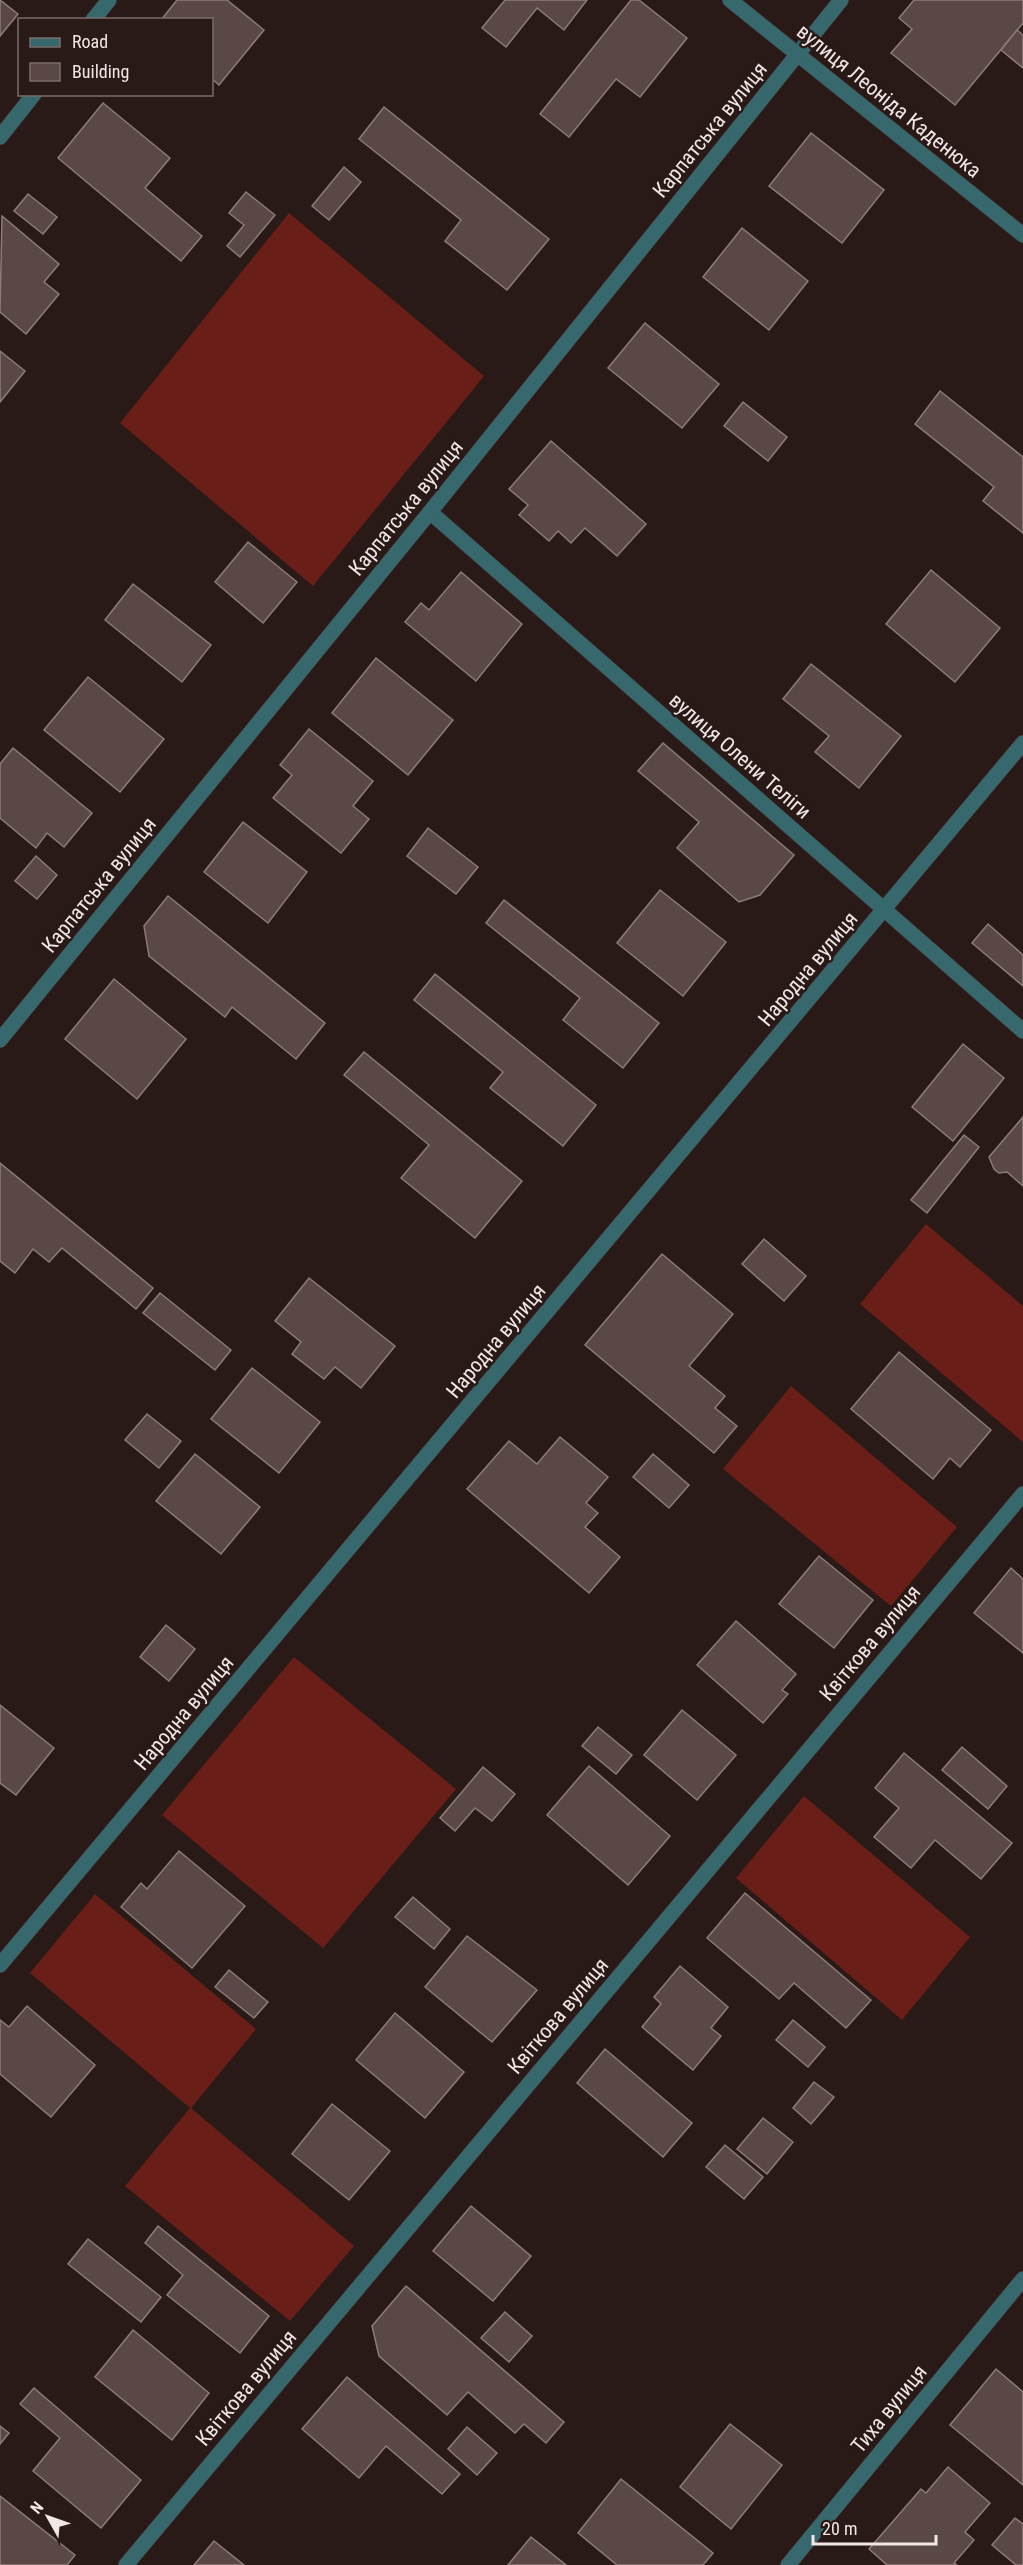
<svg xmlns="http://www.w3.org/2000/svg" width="1023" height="2565" font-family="'Roboto Condensed',sans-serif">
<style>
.garden{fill:#691e17}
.building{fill:#594845;stroke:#8e7b78;stroke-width:1.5}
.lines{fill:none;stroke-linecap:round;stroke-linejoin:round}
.minor-casing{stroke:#453735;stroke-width:16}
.minor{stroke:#37686d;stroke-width:15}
.labels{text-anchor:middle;stroke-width:5;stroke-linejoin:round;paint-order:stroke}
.street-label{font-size:21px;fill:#f1e7e5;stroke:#291a18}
</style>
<rect width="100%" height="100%" fill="#291a18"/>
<g class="garden">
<path d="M 289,213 L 484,376 L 313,586 L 120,423 Z"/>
<path d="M 926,1224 L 1023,1306 L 1023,1442 L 860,1304 Z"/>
<path d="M 791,1386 L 957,1527 L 891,1606 L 723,1469 Z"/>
<path d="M 294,1657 L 456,1789 L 323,1948 L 162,1815 Z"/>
<path d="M 804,1796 L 970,1937 L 902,2020 L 736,1878 Z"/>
<path d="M 95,1894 L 256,2029 L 191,2108 L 354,2246 L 290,2321 L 125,2186 L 190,2108 L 30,1973 Z"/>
</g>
<g class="building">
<path d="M 0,0 L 18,14 L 0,36 Z"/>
<path d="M 177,0 L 227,0 L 264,30 L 219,85 L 212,79 L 212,20 L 161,20 Z"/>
<path d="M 505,0 L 587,0 L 564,30 L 537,8 L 506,47 L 482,28 Z"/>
<path d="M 631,0 L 639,0 L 687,38 L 640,97 L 616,79 L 569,137 L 540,114 Z"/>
<path d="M 914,0 L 1023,0 L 1023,23 L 955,105 L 891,53 L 912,29 L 899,18 Z"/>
<path d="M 1017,30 L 1023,35 L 1023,68 L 1001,50 Z"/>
<path d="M 103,103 L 170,158 L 145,188 L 202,236 L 181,261 L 58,158 Z"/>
<path d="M 384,107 L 549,239 L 507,290 L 445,241 L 461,220 L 359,139 Z"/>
<path d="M 811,133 L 884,190 L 842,243 L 769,186 Z"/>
<path d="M 344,167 L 361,182 L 329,220 L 312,206 Z"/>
<path d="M 246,192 L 275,215 L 240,257 L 227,246 L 244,225 L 229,213 Z"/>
<path d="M 28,194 L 57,217 L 43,234 L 14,211 Z"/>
<path d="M 2,216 L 59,264 L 44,282 L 59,294 L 26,334 L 0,312 Z"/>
<path d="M 742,228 L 808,281 L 769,330 L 703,277 Z"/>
<path d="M 645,323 L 719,384 L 682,428 L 608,368 Z"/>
<path d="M 0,351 L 25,371 L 0,402 Z"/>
<path d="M 940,391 L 1023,457 L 1023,533 L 983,501 L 994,487 L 915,424 Z"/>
<path d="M 743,402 L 787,437 L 768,461 L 724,426 Z"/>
<path d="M 551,441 L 646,524 L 617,556 L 585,528 L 571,543 L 558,531 L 549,541 L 519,515 L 528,505 L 509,489 Z"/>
<path d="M 248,542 L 297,582 L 263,623 L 215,582 Z"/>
<path d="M 931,570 L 1000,628 L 955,682 L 886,624 Z"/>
<path d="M 461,572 L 522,624 L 476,681 L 405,622 L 421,603 L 429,610 Z"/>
<path d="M 133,584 L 211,645 L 182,682 L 105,620 Z"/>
<path d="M 376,658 L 453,720 L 408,775 L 332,713 Z"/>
<path d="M 811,664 L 901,736 L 859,788 L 815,752 L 829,736 L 783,699 Z"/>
<path d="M 88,677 L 164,739 L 120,792 L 44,730 Z"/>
<path d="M 309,729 L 373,781 L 353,806 L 369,819 L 341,853 L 273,798 L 292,775 L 280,765 Z"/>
<path d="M 663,743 L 794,855 L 760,895 L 739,902 L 677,848 L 699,822 L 638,771 Z"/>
<path d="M 13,748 L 92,813 L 64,847 L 47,833 L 36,848 L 0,818 L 0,764 Z"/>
<path d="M 243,822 L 307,872 L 268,923 L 204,872 Z"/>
<path d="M 428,828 L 478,867 L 456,894 L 407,856 Z"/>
<path d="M 36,856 L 57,875 L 37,899 L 15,881 Z"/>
<path d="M 660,890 L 726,942 L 683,996 L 617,943 Z"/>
<path d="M 168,896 L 325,1023 L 296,1059 L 232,1007 L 225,1017 L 149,956 L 144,926 Z"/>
<path d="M 504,900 L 659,1023 L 623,1068 L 563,1020 L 580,998 L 486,923 Z"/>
<path d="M 988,924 L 1023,955 L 1023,986 L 972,943 Z"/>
<path d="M 435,974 L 596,1105 L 563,1146 L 490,1088 L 503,1072 L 414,1000 Z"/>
<path d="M 114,979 L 186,1039 L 137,1099 L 65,1039 Z"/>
<path d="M 963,1044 L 1004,1078 L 953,1141 L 912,1107 Z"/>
<path d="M 364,1052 L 522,1181 L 475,1238 L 401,1178 L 429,1145 L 344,1075 Z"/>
<path d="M 1023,1117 L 1023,1186 L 1007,1172 L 999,1173 L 994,1169 L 989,1157 Z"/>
<path d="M 964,1135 L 979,1147 L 927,1213 L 911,1200 Z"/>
<path d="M 0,1163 L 153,1288 L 136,1309 L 62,1248 L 49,1262 L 33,1249 L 15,1273 L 0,1261 Z"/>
<path d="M 764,1239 L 806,1276 L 784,1301 L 742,1264 Z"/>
<path d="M 662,1254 L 733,1314 L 689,1366 L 725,1396 L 715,1408 L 737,1426 L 714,1453 L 585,1345 Z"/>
<path d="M 309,1278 L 395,1346 L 361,1388 L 335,1367 L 324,1379 L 292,1354 L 301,1342 L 275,1321 Z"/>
<path d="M 160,1293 L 231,1350 L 215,1370 L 143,1313 Z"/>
<path d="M 899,1352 L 991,1430 L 960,1467 L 950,1458 L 933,1479 L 851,1409 Z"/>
<path d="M 252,1368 L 320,1422 L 279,1473 L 211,1419 Z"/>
<path d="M 147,1414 L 181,1441 L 159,1468 L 125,1440 Z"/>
<path d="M 560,1437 L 608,1477 L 586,1503 L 598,1513 L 585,1527 L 620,1557 L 589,1593 L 467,1489 L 509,1441 L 537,1464 Z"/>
<path d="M 195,1454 L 260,1507 L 221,1554 L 156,1501 Z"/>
<path d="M 653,1454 L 689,1485 L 669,1508 L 633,1477 Z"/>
<path d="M 819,1556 L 873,1600 L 834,1648 L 779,1604 Z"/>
<path d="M 1011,1568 L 1023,1579 L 1023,1653 L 974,1613 Z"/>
<path d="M 736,1621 L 796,1674 L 782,1690 L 788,1694 L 763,1723 L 697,1665 Z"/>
<path d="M 166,1625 L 195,1649 L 169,1681 L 140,1657 Z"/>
<path d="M 0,1705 L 54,1748 L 16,1795 L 0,1783 Z"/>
<path d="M 682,1710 L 736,1755 L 697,1800 L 644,1755 Z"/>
<path d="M 598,1727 L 632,1755 L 616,1774 L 582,1746 Z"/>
<path d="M 962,1747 L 1007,1786 L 988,1809 L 942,1770 Z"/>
<path d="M 904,1753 L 1012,1843 L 981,1879 L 935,1840 L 911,1868 L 874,1837 L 899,1808 L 875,1788 Z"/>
<path d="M 589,1766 L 670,1836 L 628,1885 L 547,1815 Z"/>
<path d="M 483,1767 L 515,1794 L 492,1821 L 475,1808 L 455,1831 L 440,1818 Z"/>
<path d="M 179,1851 L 245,1906 L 192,1968 L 121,1907 L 141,1883 L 147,1889 Z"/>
<path d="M 745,1893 L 871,2000 L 846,2028 L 794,1983 L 779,1999 L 707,1938 Z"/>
<path d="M 413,1897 L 450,1929 L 434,1949 L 395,1917 Z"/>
<path d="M 467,1936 L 537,1990 L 492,2042 L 425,1987 Z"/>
<path d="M 680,1966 L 728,2007 L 711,2028 L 721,2036 L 693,2070 L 642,2027 L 661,2004 L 654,1997 Z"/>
<path d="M 229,1970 L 268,2002 L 254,2018 L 215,1987 Z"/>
<path d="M 27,2006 L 95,2065 L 51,2117 L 0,2074 L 0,2020 L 9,2027 Z"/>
<path d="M 395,2013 L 464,2072 L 425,2118 L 356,2060 Z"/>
<path d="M 793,2020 L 825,2047 L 808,2067 L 776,2040 Z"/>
<path d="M 605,2049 L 692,2123 L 663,2157 L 577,2083 Z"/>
<path d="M 814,2082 L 834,2097 L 811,2124 L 793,2108 Z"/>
<path d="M 332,2104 L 390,2151 L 349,2200 L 292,2154 Z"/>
<path d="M 763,2118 L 793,2142 L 767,2174 L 737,2149 Z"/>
<path d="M 725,2145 L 763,2177 L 744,2199 L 706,2167 Z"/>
<path d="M 471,2206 L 531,2256 L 493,2301 L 433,2251 Z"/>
<path d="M 158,2226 L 269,2316 L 240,2353 L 167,2295 L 183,2275 L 145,2243 Z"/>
<path d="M 88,2239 L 161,2297 L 141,2322 L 68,2264 Z"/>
<path d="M 406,2286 L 564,2422 L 546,2443 L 524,2424 L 515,2433 L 468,2392 L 447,2415 L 379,2356 L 372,2326 Z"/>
<path d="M 505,2312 L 532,2336 L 509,2362 L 481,2338 Z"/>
<path d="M 133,2330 L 209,2393 L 172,2440 L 95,2377 Z"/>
<path d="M 996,2369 L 1023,2392 L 1023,2485 L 950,2425 Z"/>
<path d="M 347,2377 L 460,2474 L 442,2494 L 386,2446 L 359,2478 L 302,2429 Z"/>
<path d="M 34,2388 L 141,2480 L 101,2528 L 33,2471 L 60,2438 L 20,2404 Z"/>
<path d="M 730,2424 L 782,2465 L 731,2529 L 680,2487 Z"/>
<path d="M 0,2426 L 9,2433 L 0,2444 Z"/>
<path d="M 467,2427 L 497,2453 L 477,2475 L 448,2449 Z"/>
<path d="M 948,2467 L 990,2503 L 965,2532 L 974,2540 L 954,2563 L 957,2565 L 887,2565 L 869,2549 L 921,2489 L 926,2493 Z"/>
<path d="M 621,2479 L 713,2553 L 703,2565 L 617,2565 L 578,2533 Z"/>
<path d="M 0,2496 L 75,2555 L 67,2565 L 0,2565 Z"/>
<path d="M 1015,2518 L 1023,2524 L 1023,2565 L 1016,2565 L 992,2545 Z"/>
<path d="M 531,2537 L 566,2565 L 508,2565 Z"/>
<path d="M 214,2541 L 244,2565 L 194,2565 Z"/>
</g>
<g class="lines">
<g class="minor-casing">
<g id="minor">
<path d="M 730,0 L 1023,235"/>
<path d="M 93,20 L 109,0"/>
<path d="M 0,137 L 34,94"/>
<path d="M 430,512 L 1023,1031"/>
<path d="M 0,1040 L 430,512 L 841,0"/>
<path d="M 0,1965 L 1023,743"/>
<path d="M 126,2565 L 1023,1494"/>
<path d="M 788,2565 L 1023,2279"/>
</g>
</g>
<use href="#minor" class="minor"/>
</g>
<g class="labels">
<g class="street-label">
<text transform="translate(889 101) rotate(39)" y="7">вулиця Леоніда Каденюка</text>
<text transform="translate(710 130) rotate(-51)" y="7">Карпатська вулиця</text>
<text transform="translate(406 508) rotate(-51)" y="7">Карпатська вулиця</text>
<text transform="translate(740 756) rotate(41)" y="7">вулиця Олени Теліги</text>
<text transform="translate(99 885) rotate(-51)" y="7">Карпатська вулиця</text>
<text transform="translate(808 969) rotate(-50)" y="7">Народна вулиця</text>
<text transform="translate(496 1341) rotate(-50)" y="7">Народна вулиця</text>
<text transform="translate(870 1643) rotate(-50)" y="7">Квіткова вулиця</text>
<text transform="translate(184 1713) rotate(-50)" y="7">Народна вулиця</text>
<text transform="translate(558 2016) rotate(-50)" y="7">Квіткова вулиця</text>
<text transform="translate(246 2388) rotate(-50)" y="7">Квіткова вулиця</text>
<text transform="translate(889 2409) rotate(-51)" y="7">Тиха вулиця</text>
</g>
</g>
<rect x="18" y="18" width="195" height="78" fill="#291a18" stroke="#796c6a" stroke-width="1.5"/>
<rect x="30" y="38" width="30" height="9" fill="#37686d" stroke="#796c6a" stroke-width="1.5"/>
<text x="72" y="48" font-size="18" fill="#f1e7e5">Road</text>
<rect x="30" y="63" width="30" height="18" fill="#594845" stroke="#796c6a" stroke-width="1.5"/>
<text x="72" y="78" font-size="18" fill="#f1e7e5">Building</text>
<g transform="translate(48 2517) rotate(310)" stroke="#291a18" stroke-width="4.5" paint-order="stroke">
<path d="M0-4.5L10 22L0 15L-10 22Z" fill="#f1e7e5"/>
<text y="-9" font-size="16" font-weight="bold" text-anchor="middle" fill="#f1e7e5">N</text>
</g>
<path d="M813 2535v9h123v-9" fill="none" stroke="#f1e7e5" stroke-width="3"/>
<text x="822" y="2535" font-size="18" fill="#f1e7e5" stroke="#291a18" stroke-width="4.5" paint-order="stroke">20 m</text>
</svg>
